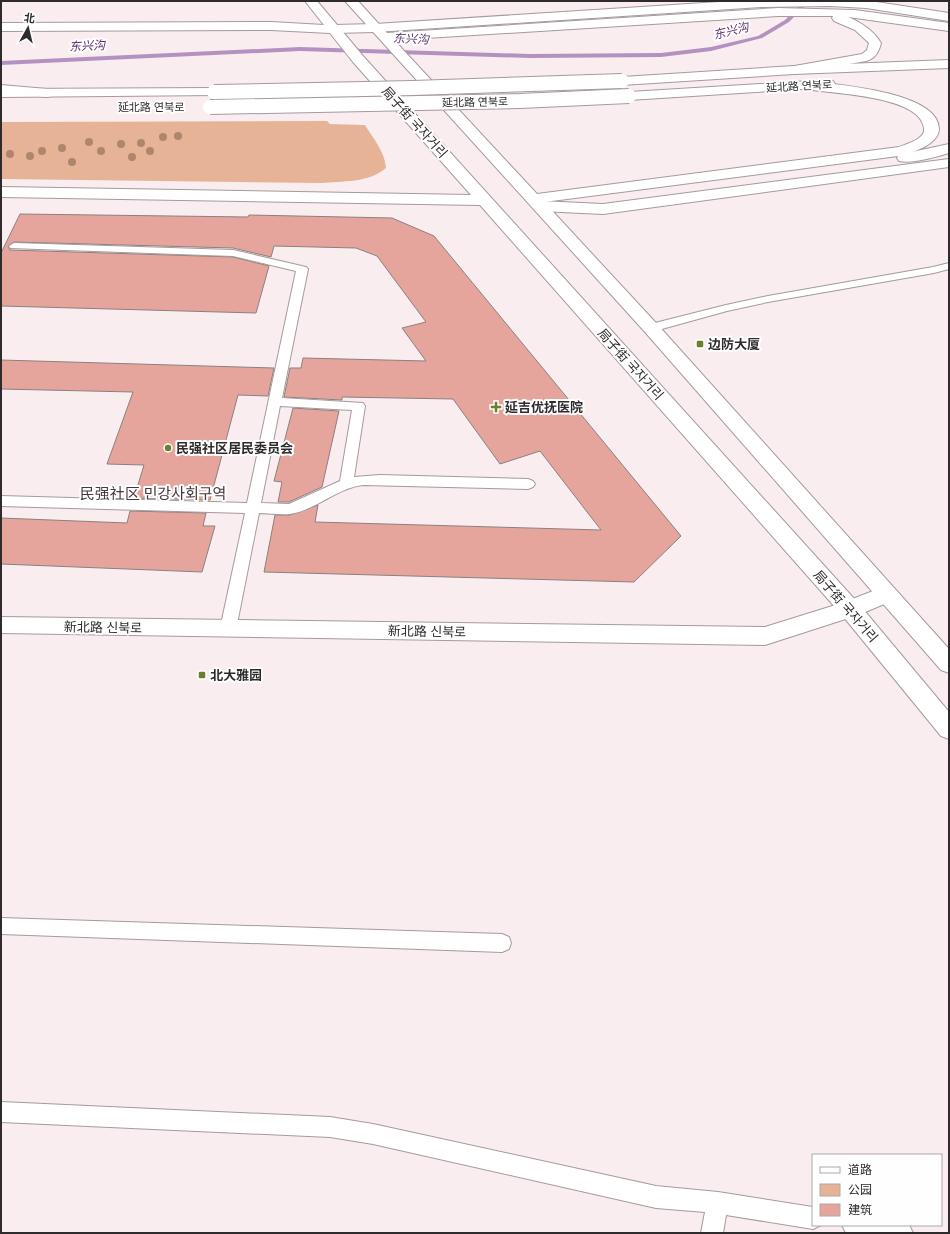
<svg xmlns="http://www.w3.org/2000/svg" width="950" height="1234" font-family="'Varela Round','Noto Sans SC','Noto Sans KR',sans-serif">
<style>
.green{fill:#e7b396}
.lines{fill:none;stroke-linecap:round;stroke-linejoin:round}
.stream{fill:#b392c1;fill-rule:evenodd}
.building{fill:#e5a59d;stroke:#8b807f}
.service-casing{stroke:#a59a9c;stroke-width:2}
.minor-casing{stroke:#a59a9c;stroke-width:2}
.tertiary-casing{stroke:#a59a9c;stroke-width:2}
.secondary-casing{stroke:#a59a9c;stroke-width:2}
.primary-casing{stroke:#a59a9c;stroke-width:2}
.service{fill:#fff;fill-rule:evenodd}
.minor{fill:#fff;fill-rule:evenodd}
.tertiary{fill:#fff;fill-rule:evenodd}
.secondary{fill:#fff;fill-rule:evenodd}
.primary{fill:#fff;fill-rule:evenodd}
.secondary-bridge-casing{stroke:#a59a9c;stroke-width:16;stroke-linecap:butt}
.secondary-bridge{stroke:#fff;stroke-width:14}
.tree{fill:#af866c}
.poi-dot{fill:#6c7f2f;stroke:#fefefe;stroke-width:1.5}
.labels{text-anchor:middle;stroke-width:4;stroke-linejoin:round;paint-order:stroke}
.far-street-label{font-size:11px;fill:#2f2b2c;stroke:#fefefe}
.far-water-label{font-size:12px;font-style:italic;fill:#5c316c;stroke:#fefefe}
.street-label{font-size:13px;fill:#2f2b2c;stroke:#fefefe}
.poi-label{font-size:13px;font-weight:bold;fill:#2f2b2c;stroke:#fefefe;text-anchor:start}
.quarter-label{font-size:15px;fill:#43393b;stroke:#fefefe}
</style>
<rect width="100%" height="100%" fill="#f9edf0"/>
<path class="green" d="M 327,121 L 330,124 L 365,125 C 373,138 385,152 386,168 C 369,183 342,181 321,183 L 1,179 L 1,122 Z"/>
<g class="lines">
<path class="stream" d="M 804,1 L 810,1 L 789,22 L 762,38 L 711,51 L 661,57 L 530,58 L 300,51 L 1,65 L 1,61 L 300,47 L 530,54 L 661,53 L 711,47 L 758,36 L 785,20 Z"/>
</g>
<g class="building">
<path d="M 20,214 L 248,217 L 249,215 L 392,218 L 434,236 L 681,536 L 634,582 L 264,572 L 275,515 L 290,515 L 318,505 L 315,522 L 601,530 L 540,451 L 500,464 L 453,399 L 342,397 L 342,400 L 284,397 L 290,368 L 301,368 L 303,358 L 426,361 L 402,328 L 426,322 L 377,256 L 356,248 L 274,246 L 271,257 L 233,248 L 14,242 L 8,246 L 10,250 L 233,257 L 269,266 L 256,313 L 1,306 L 1,253 Z"/>
<path d="M 1,360 L 274,368 L 268,396 L 238,395 L 210,500 L 134,498 L 144,465 L 107,464 L 133,392 L 1,389 Z"/>
<path d="M 293,408 L 339,411 L 322,487 L 289,502 L 278,502 L 282,482 L 274,481 Z"/>
<path d="M 130,511 L 206,513 L 203,526 L 215,526 L 202,572 L 1,564 L 1,518 L 127,523 Z"/>
</g>
<g class="lines">
<g class="service-casing">
<g id="service">
<path d="M 14,243 L 233,250 L 306,267 L 308,269 L 282,398 L 363,403 L 365,406 L 354,477 L 380,475 L 528,479 L 533,481 L 535,484 L 533,487 L 528,489 L 363,485 C 337,488 316,510 290,514 C 280,515 269,513 259,513 L 236,629 L 233,633 L 228,635 L 223,633 L 220,629 L 245,513 L 1,506 L 1,496 L 247,503 L 296,271 L 233,256 L 10,248 L 9,246 ZM 280,406 L 352,410 L 340,481 L 289,504 L 261,503 Z"/>
<path d="M 949,263 L 949,269 L 934,273 L 768,302 L 727,311 L 651,332 L 647,331 L 645,328 L 647,325 L 726,305 L 768,296 L 933,267 Z"/>
<path d="M 1,918 L 502,934 L 509,937 L 511,943 L 509,949 L 502,952 L 1,934 Z"/>
<path d="M 1,1102 L 330,1117 L 373,1124 L 656,1186 L 718,1192 L 813,1207 L 813,1225 L 821,1225 L 813,1229 L 726,1215 L 723,1233 L 701,1233 L 705,1212 L 656,1208 L 373,1144 L 330,1137 L 1,1122 Z"/>
<path d="M 842,1225 L 909,1225 L 913,1233 L 846,1233 Z"/>
</g>
</g>
<g class="minor-casing">
<g id="minor">
<path d="M 756,1 L 870,1 L 949,13 L 949,21 L 866,8 L 830,6 L 761,7 L 757,6 L 755,3 Z"/>
<path d="M 949,159 L 949,167 L 603,214 L 540,211 L 535,209 L 532,206 L 535,203 L 540,201 L 603,204 Z"/>
</g>
</g>
<g class="tertiary-casing">
<g id="tertiary">
<path d="M 735,1 L 768,1 L 765,6 L 761,7 L 375,32 L 334,33 L 330,32 L 328,29 L 330,26 L 334,25 L 375,24 Z"/>
<path d="M 886,586 L 894,588 L 897,594 L 894,600 L 858,615 L 765,645 L 1,633 L 1,617 L 765,627 L 842,603 Z"/>
</g>
</g>
<g class="secondary-casing">
<g id="secondary">
<path d="M 949,60 L 949,68 L 794,74 L 622,85 L 617,84 L 615,81 L 617,78 L 622,77 L 794,66 Z"/>
<path d="M 828,80 L 833,81 L 835,84 L 833,87 L 629,100 L 624,99 L 622,96 L 624,93 L 629,92 Z"/>
<path d="M 214,88 L 219,89 L 221,92 L 219,95 L 1,97 L 1,89 Z"/>
</g>
</g>
<g class="primary-casing">
<g id="primary">
<path d="M 305,1 L 317,1 L 363,56 L 858,603 L 949,712 L 949,739 L 941,736 L 842,615 L 480,205 L 1,197 L 1,187 L 471,195 L 353,62 L 330,33 L 271,30 L 1,31 L 1,23 L 271,22 L 324,25 Z"/>
<path d="M 345,1 L 358,1 L 387,33 L 778,8 L 855,10 L 949,23 L 949,31 L 848,17 C 862,23 873,30 881,43 C 879,52 875,59 866,61 L 794,74 L 789,73 L 787,70 L 789,67 L 862,54 L 867,50 L 869,43 L 855,30 L 834,21 L 832,18 L 833,16 L 778,16 L 394,40 L 537,194 L 899,147 C 907,144 926,139 924,128 C 920,94 826,94 800,88 L 798,85 L 800,82 L 805,81 C 832,84 939,91 939,129 C 939,141 922,149 912,152 L 949,144 L 949,153 C 936,157 912,164 899,161 L 897,158 L 898,156 L 544,202 L 657,324 L 949,649 L 949,673 L 941,670 L 645,332 Z"/>
<path d="M 1,85 L 47,89 L 52,90 L 54,93 L 52,96 L 47,97 L 1,93 Z"/>
</g>
</g>
<use href="#service" class="service"/>
<use href="#minor" class="minor"/>
<use href="#tertiary" class="tertiary"/>
<use href="#secondary" class="secondary"/>
<use href="#primary" class="primary"/>
<g class="secondary-bridge-casing">
<g id="secondary-bridge">
<path d="M 214,92 L 413,88 L 622,81"/>
<path d="M 210,107 L 520,101 L 629,96"/>
</g>
</g>
<use href="#secondary-bridge" class="secondary-bridge"/>
</g>
<g class="tree">
<circle cx="178" cy="136" r="4"/>
<circle cx="163" cy="137" r="4"/>
<circle cx="89" cy="142" r="4"/>
<circle cx="141" cy="143" r="4"/>
<circle cx="121" cy="144" r="4"/>
<circle cx="62" cy="148" r="4"/>
<circle cx="42" cy="151" r="4"/>
<circle cx="101" cy="151" r="4"/>
<circle cx="150" cy="151" r="4"/>
<circle cx="10" cy="154" r="4"/>
<circle cx="30" cy="156" r="4"/>
<circle cx="132" cy="157" r="4"/>
<circle cx="72" cy="162" r="4"/>
</g>
<g class="poi-dot">
<rect x="696" y="340" width="8" height="8" rx="2"/>
<path d="M494 401h4v4h4v4h-4v4h-4v-4h-4v-4h4z"/>
<circle cx="168" cy="448" r="4"/>
<rect x="198" y="671" width="8" height="8" rx="2"/>
</g>
<g class="labels">
<g class="far-street-label">
<text transform="translate(799 86) rotate(-3)" y="4">延北路 연북로</text>
<text transform="translate(475 102) rotate(-1)" y="4">延北路 연북로</text>
<text x="151" y="111">延北路 연북로</text>
</g>
<g class="far-water-label">
<text transform="translate(731 31) rotate(-14)" y="4">东兴沟</text>
<text transform="translate(411 39) rotate(2)" y="4">东兴沟</text>
<text transform="translate(87 46) rotate(-3)" y="4">东兴沟</text>
</g>
<g class="street-label">
<text transform="translate(415 122) rotate(48)" y="5">局子街 국자거리</text>
<text transform="translate(631 364) rotate(48)" y="5">局子街 국자거리</text>
<text transform="translate(846 606) rotate(49)" y="5">局子街 국자거리</text>
<text transform="translate(103 627) rotate(1)" y="5">新北路 신북로</text>
<text transform="translate(427 631) rotate(1)" y="5">新北路 신북로</text>
</g>
<g class="poi-label">
<text x="708" y="349">边防大厦</text>
<text x="505" y="412">延吉优抚医院</text>
<text x="176" y="453">民强社区居民委员会</text>
<text x="210" y="680">北大雅园</text>
</g>
<g class="quarter-label">
<text x="153" y="499">民强社区 민강사회구역</text>
</g>
</g>
<rect width="950" height="1234" fill="none" stroke="#2f2b2c" stroke-width="4"/>
<rect x="812" y="1154" width="130" height="72" fill="#fefefe" stroke="#abaaaa"/>
<rect x="820" y="1167" width="20" height="6" fill="#ffffff" stroke="#abaaaa"/>
<text x="848" y="1174" font-size="12" fill="#2f2b2c">道路</text>
<rect x="820" y="1184" width="20" height="12" fill="#e7b396" stroke="#abaaaa"/>
<text x="848" y="1194" font-size="12" fill="#2f2b2c">公园</text>
<rect x="820" y="1204" width="20" height="12" fill="#e5a59d" stroke="#abaaaa"/>
<text x="848" y="1214" font-size="12" fill="#2f2b2c">建筑</text>
<g transform="translate(28 28) rotate(8)" stroke="#fefefe" stroke-width="3" paint-order="stroke">
<path d="M0-3L7 15L0 10L-7 15Z" fill="#2f2b2c"/>
<text y="-6" font-size="11" font-weight="bold" text-anchor="middle" fill="#2f2b2c">北</text>
</g>
</svg>
